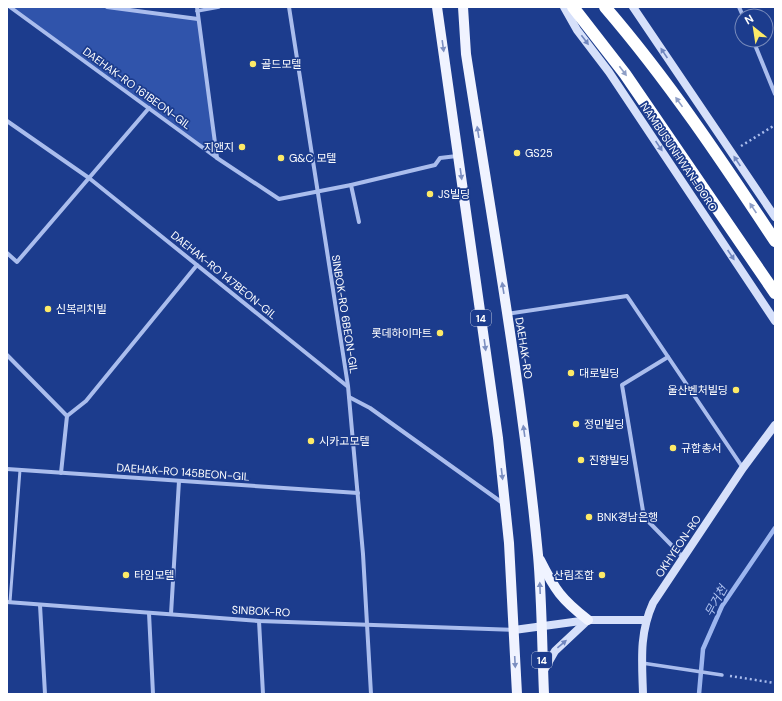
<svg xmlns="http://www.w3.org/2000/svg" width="782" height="701" font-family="'DM Sans','Noto Sans KR',sans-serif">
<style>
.green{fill:#3054ab}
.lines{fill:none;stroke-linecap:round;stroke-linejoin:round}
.stream{stroke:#9db6ef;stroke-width:4.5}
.path{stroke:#aabded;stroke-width:2.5;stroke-dasharray:2 3;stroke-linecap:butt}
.service{stroke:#aabded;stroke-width:3}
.pedestrian{stroke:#aabded;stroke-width:3.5}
.minor{stroke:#aabded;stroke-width:4}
.secondary{stroke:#d6e0fa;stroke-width:8}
.primary{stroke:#f0f3ff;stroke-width:10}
.motorway{stroke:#fff;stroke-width:12}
.oneway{fill:#7086be}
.oneway2{fill:#7b8ec0}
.oneway3{fill:#8e9ec6}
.poi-dot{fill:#fdea67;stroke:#1c3c8d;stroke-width:1.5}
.labels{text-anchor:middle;stroke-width:3.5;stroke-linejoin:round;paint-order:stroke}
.shield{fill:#1c3c8d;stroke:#bbc4dd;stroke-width:1}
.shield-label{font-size:10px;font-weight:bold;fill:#fff}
.poi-label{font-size:11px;fill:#fff;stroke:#1c3c8d;text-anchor:start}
.street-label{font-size:11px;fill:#fff;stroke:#1c3c8d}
.water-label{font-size:12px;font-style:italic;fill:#b5c8f4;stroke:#1c3c8d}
</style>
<rect width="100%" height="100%" fill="#1c3c8d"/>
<path class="green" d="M 10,7 L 107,7 L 198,19 L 217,158 Z"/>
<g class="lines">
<path class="stream" d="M 699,694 L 703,649 L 722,606 L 775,528"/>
<g class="path">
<path d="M 741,146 L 775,125"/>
<path d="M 730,676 L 775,683"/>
</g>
<path class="service" d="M 10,602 L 20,470"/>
<g class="pedestrian">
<path d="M 197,11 L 219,7"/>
<path d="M 642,663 L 722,675"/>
</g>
<g class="minor">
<path d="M 10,7 L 217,158 L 279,199 L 351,185 L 435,165 L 440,158 L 457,156"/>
<path d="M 107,7 L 198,19"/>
<path d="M 197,7 L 217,158"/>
<path d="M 289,7 L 348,386 L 363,554 L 371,694"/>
<path d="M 739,7 L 743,16"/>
<path d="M 753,40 L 775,94"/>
<path d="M 7,121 L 89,178 L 347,386"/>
<path d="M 351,185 L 359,222"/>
<path d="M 7,253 L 17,262 L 149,108"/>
<path d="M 507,314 L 627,296 L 743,468"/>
<path d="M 7,355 L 67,416 L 61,473"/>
<path d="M 668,357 L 622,385 L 644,517 L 683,557"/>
<path d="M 349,397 L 370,408 L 504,504"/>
<path d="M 67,416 L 86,401 L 197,265"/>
<path d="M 7,469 L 358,493"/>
<path d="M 7,602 L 259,621 L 514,630"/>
<path d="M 40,605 L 45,694"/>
<path d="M 149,613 L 153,694"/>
<path d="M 171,614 L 179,481"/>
<path d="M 259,621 L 263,694"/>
</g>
<g class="secondary">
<path d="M 564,7 L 577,30 L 609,72 L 775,321"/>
<path d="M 633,7 L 775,217"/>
<path d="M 514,630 L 588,620 L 646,620"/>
<path d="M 543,672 L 555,651 L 588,620"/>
<path d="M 643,694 C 642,661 639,634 653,603 L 743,468 L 775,425"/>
</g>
<g class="primary">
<path d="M 437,7 L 498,438 L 509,543 L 517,694"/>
<path d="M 463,7 L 466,54 C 492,221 522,387 538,555 C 542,601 542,648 544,694"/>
<path d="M 540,560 C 555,590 561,599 588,620"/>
</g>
<g class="motorway">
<path d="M 573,7 L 625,74 L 775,293"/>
<path d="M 605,7 C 668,80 722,161 775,241"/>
</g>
</g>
<defs><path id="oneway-solid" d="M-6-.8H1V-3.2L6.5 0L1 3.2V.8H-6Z"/></defs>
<g class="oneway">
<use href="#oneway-solid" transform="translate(585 40) rotate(53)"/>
<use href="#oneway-solid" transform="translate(664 53) rotate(-124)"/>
<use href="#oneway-solid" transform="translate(659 146) rotate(56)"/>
<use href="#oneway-solid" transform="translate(737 161) rotate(-124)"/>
<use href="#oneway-solid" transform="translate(731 255) rotate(56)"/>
<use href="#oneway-solid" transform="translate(562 644) rotate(-40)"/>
</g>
<g class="oneway2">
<use href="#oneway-solid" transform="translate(443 46) rotate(82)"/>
<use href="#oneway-solid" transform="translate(478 132) rotate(-99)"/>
<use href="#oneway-solid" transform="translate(461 174) rotate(82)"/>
<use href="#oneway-solid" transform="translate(503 288) rotate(-99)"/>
<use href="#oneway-solid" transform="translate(485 345) rotate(82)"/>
<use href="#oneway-solid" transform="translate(524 431) rotate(-98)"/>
<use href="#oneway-solid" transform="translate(502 474) rotate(83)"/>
<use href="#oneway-solid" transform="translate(540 588) rotate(-92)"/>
<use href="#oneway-solid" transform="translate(515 662) rotate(87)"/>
</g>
<g class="oneway3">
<use href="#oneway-solid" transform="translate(623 71) rotate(53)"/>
<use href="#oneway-solid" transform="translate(679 102) rotate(-126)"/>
<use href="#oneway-solid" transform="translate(753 208) rotate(-124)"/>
</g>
<g class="poi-dot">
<circle cx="253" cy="64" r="4"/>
<circle cx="242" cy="147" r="4"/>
<circle cx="517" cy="153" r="4"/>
<circle cx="281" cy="158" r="4"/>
<circle cx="430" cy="194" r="4"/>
<circle cx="48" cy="309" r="4"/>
<circle cx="440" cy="333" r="4"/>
<circle cx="571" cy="373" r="4"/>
<circle cx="736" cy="390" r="4"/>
<circle cx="576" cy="424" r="4"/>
<circle cx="311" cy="441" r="4"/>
<circle cx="673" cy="448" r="4"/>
<circle cx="581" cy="460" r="4"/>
<circle cx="589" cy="517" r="4"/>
<circle cx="126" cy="575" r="4"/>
<circle cx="602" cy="575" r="4"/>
</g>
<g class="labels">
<g class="shield">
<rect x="471" y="310" width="20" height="16" rx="3"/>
<rect x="532" y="652" width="20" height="16" rx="3"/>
</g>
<g class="shield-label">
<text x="481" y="322">14</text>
<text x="542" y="664">14</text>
</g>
<g class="poi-label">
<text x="261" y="68">골드모텔</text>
<text x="234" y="151" text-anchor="end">지앤지</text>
<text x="525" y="157">GS25</text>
<text x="289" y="162">G&amp;C 모텔</text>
<text x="438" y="198">JS빌딩</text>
<text x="56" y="313">신복리치빌</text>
<text x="432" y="337" text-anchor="end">롯데하이마트</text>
<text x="579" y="377">대로빌딩</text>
<text x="728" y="394" text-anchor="end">울산벤처빌딩</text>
<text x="584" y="428">정민빌딩</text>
<text x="319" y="445">시카고모텔</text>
<text x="681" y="452">규합총서</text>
<text x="589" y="464">진향빌딩</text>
<text x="597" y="521">BNK경남은행</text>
<text x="134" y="579">타임모텔</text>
<text x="594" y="579" text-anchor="end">산림조합</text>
</g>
<g class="street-label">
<text transform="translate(137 88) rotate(36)" y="4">DAEHAK-RO 161BEON-GIL</text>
<text transform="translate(679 157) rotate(56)" y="4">NAMBUSUNHWAN-DORO</text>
<text transform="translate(224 275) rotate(39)" y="4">DAEHAK-RO 147BEON-GIL</text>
<text transform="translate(345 314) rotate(81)" y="4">SINBOK-RO 6BEON-GIL</text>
<text transform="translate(524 348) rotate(81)" y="4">DAEHAK-RO</text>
<text transform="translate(183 472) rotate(4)" y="4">DAEHAK-RO 145BEON-GIL</text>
<text transform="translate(678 546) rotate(-56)" y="4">OKHYEON-RO</text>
<text transform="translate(261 611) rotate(3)" y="4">SINBOK-RO</text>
</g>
<g class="water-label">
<text transform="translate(716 601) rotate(-61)" y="4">무거천</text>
</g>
</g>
<rect width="782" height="701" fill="none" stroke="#ffffff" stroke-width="16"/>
<g transform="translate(754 28) rotate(330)"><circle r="19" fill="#1c3c8d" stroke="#778abb"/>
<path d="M0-3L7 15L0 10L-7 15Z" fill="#fdea67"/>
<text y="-6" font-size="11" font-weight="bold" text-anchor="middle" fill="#ffffff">N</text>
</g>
</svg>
